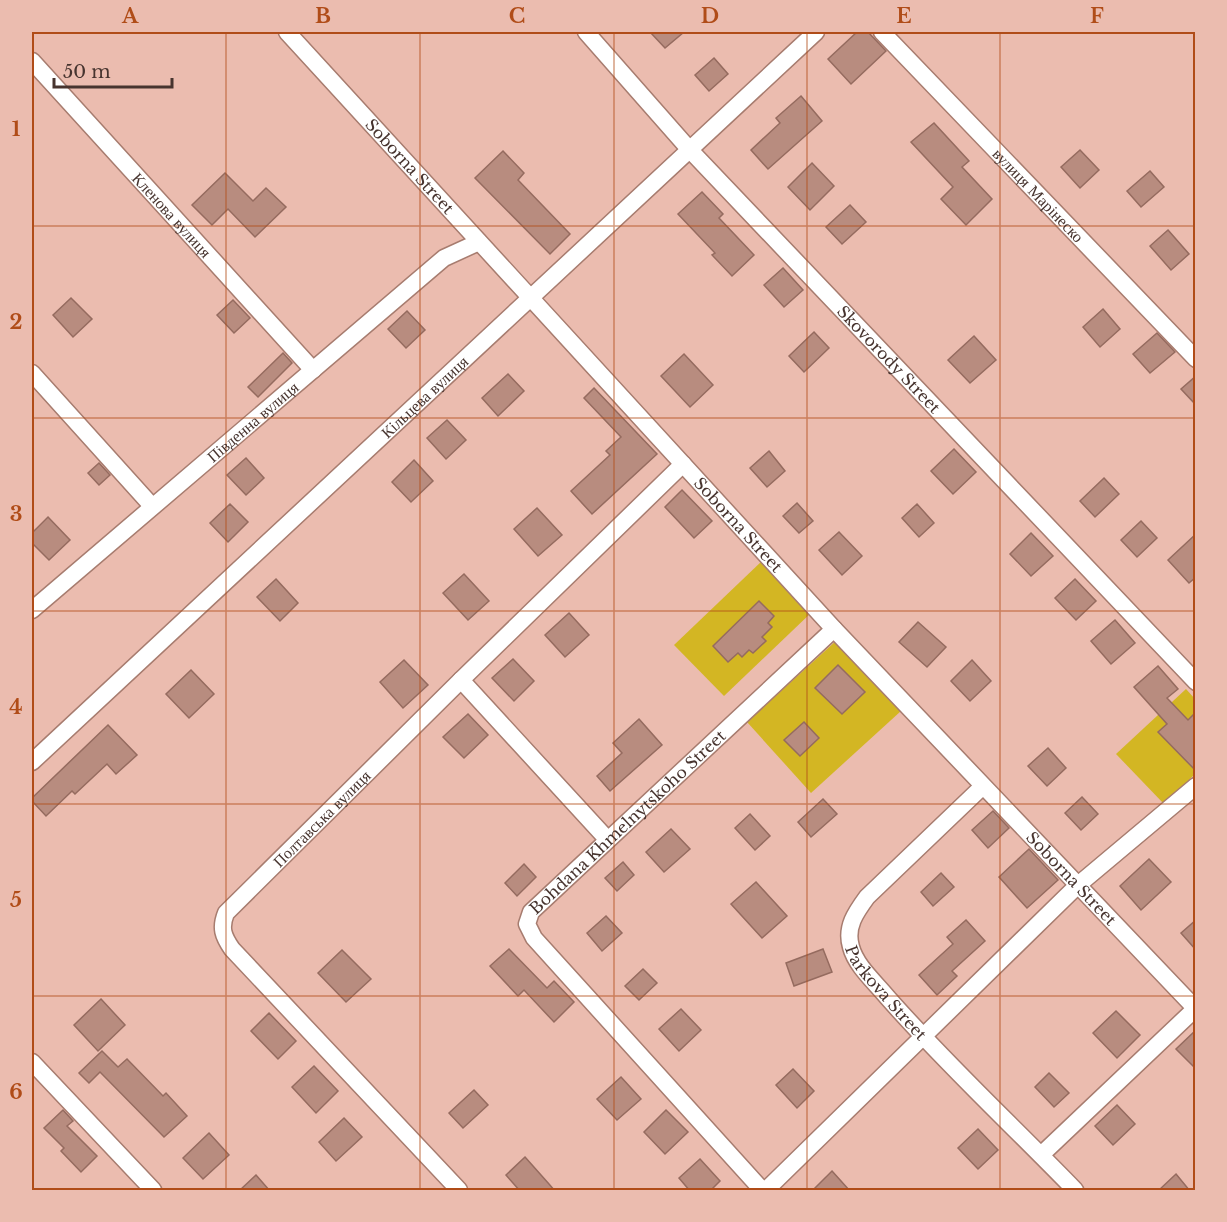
<svg xmlns="http://www.w3.org/2000/svg" width="1227" height="1222" font-family="'Libre Baskerville',serif">
<style>
.green{fill:#d3b623}
.building{fill:#b88c7f;stroke:#956b5f;stroke-width:1.5}
.lines{fill:none;stroke-linecap:round;stroke-linejoin:round}
.minor-casing{stroke:#a77c6f;stroke-width:19}
.minor{stroke:#fff;stroke-width:16}
.grid{fill:none;stroke:#b04c18;stroke-width:1.5;stroke-opacity:0.55}
.labels{text-anchor:middle;stroke-width:6;stroke-linejoin:round;paint-order:stroke}
.street-label{font-size:16px;fill:#47342f;stroke:#ebbcaf}
.neatline{fill:none;stroke:#b04c18;stroke-width:2}
.grid-label{font-size:20px;text-anchor:middle;font-weight:bold;fill:#b04c18}
</style>
<rect width="100%" height="100%" fill="#ebbcaf"/>
<g class="green">
<path d="M 763,560 L 813,611 L 724,696 L 674,645 Z"/>
<path d="M 837,640 L 901,711 L 811,793 L 747,722 Z"/>
<path d="M 1186,689 L 1195,699 L 1195,774 L 1164,804 L 1116,754 Z"/>
</g>
<g class="building">
<path d="M 650,32 L 684,32 L 665,48 Z"/>
<path d="M 857,32 L 868,32 L 886,51 L 851,84 L 828,59 Z"/>
<path d="M 714,58 L 728,74 L 709,91 L 695,75 Z"/>
<path d="M 801,96 L 822,121 L 768,169 L 751,150 L 780,123 L 776,118 Z"/>
<path d="M 934,123 L 969,161 L 962,167 L 992,199 L 966,225 L 941,199 L 953,187 L 911,142 Z"/>
<path d="M 1080,150 L 1099,170 L 1080,188 L 1061,167 Z"/>
<path d="M 503,151 L 524,173 L 518,180 L 570,234 L 550,254 L 475,178 Z"/>
<path d="M 812,163 L 834,186 L 810,210 L 788,187 Z"/>
<path d="M 1150,171 L 1164,187 L 1141,207 L 1127,191 Z"/>
<path d="M 225,173 L 253,201 L 266,188 L 286,207 L 255,237 L 228,209 L 212,225 L 192,205 Z"/>
<path d="M 702,192 L 723,214 L 719,218 L 754,255 L 732,276 L 712,255 L 715,253 L 678,214 Z"/>
<path d="M 850,205 L 866,222 L 842,244 L 826,227 Z"/>
<path d="M 1168,230 L 1189,254 L 1171,270 L 1150,246 Z"/>
<path d="M 783,268 L 803,290 L 784,307 L 764,285 Z"/>
<path d="M 71,298 L 92,319 L 73,337 L 53,315 Z"/>
<path d="M 233,300 L 250,318 L 234,333 L 217,315 Z"/>
<path d="M 1103,309 L 1120,329 L 1100,347 L 1083,327 Z"/>
<path d="M 407,311 L 425,330 L 406,348 L 388,329 Z"/>
<path d="M 814,332 L 829,348 L 804,372 L 789,356 Z"/>
<path d="M 1157,333 L 1175,352 L 1150,373 L 1133,354 Z"/>
<path d="M 974,336 L 996,360 L 970,383 L 948,360 Z"/>
<path d="M 283,353 L 292,363 L 258,397 L 248,387 Z"/>
<path d="M 684,354 L 713,385 L 690,407 L 661,376 Z"/>
<path d="M 508,374 L 524,391 L 498,416 L 482,398 Z"/>
<path d="M 1196,376 L 1196,405 L 1181,389 Z"/>
<path d="M 594,388 L 657,454 L 592,514 L 571,491 L 610,455 L 606,451 L 621,437 L 584,398 Z"/>
<path d="M 447,420 L 466,440 L 446,459 L 427,438 Z"/>
<path d="M 954,449 L 976,472 L 953,494 L 931,471 Z"/>
<path d="M 769,451 L 785,471 L 767,487 L 750,468 Z"/>
<path d="M 246,458 L 264,478 L 246,495 L 227,475 Z"/>
<path d="M 414,460 L 433,481 L 411,502 L 392,482 Z"/>
<path d="M 99,463 L 110,475 L 99,485 L 88,473 Z"/>
<path d="M 1104,478 L 1119,494 L 1095,517 L 1080,501 Z"/>
<path d="M 682,490 L 712,521 L 694,538 L 665,507 Z"/>
<path d="M 797,503 L 813,521 L 799,533 L 783,516 Z"/>
<path d="M 230,504 L 248,522 L 228,542 L 210,523 Z"/>
<path d="M 917,504 L 934,523 L 919,537 L 902,518 Z"/>
<path d="M 537,508 L 562,535 L 538,556 L 514,529 Z"/>
<path d="M 48,517 L 70,540 L 49,560 L 32,543 L 32,533 Z"/>
<path d="M 1141,521 L 1157,538 L 1137,557 L 1121,540 Z"/>
<path d="M 839,532 L 862,556 L 842,575 L 819,550 Z"/>
<path d="M 1031,533 L 1053,556 L 1031,576 L 1010,554 Z"/>
<path d="M 1196,534 L 1196,577 L 1189,583 L 1168,560 Z"/>
<path d="M 464,574 L 489,601 L 468,620 L 443,593 Z"/>
<path d="M 276,579 L 298,603 L 280,621 L 257,597 Z"/>
<path d="M 1075,579 L 1096,601 L 1076,620 L 1055,598 Z"/>
<path d="M 759,601 L 774,616 L 768,623 L 772,627 L 762,637 L 766,641 L 753,653 L 749,650 L 742,657 L 738,653 L 728,662 L 713,646 Z"/>
<path d="M 569,613 L 589,635 L 565,657 L 545,635 Z"/>
<path d="M 1115,620 L 1135,643 L 1111,664 L 1091,641 Z"/>
<path d="M 918,622 L 946,647 L 927,667 L 899,642 Z"/>
<path d="M 513,659 L 534,681 L 514,701 L 492,678 Z"/>
<path d="M 404,660 L 428,685 L 403,708 L 380,682 Z"/>
<path d="M 972,660 L 991,681 L 970,701 L 951,681 Z"/>
<path d="M 838,665 L 865,692 L 842,714 L 815,688 Z"/>
<path d="M 1158,666 L 1178,689 L 1167,698 L 1188,720 L 1196,712 L 1196,771 L 1158,732 L 1167,724 L 1134,687 Z"/>
<path d="M 191,670 L 214,694 L 189,718 L 166,694 Z"/>
<path d="M 468,714 L 488,735 L 464,758 L 443,737 Z"/>
<path d="M 639,719 L 662,745 L 610,791 L 597,776 L 622,753 L 613,743 Z"/>
<path d="M 804,722 L 819,738 L 800,756 L 784,740 Z"/>
<path d="M 108,725 L 137,755 L 116,774 L 107,764 L 75,794 L 72,791 L 46,816 L 32,801 L 32,798 Z"/>
<path d="M 1048,748 L 1066,768 L 1047,786 L 1028,766 Z"/>
<path d="M 1082,797 L 1098,814 L 1081,830 L 1065,813 Z"/>
<path d="M 823,799 L 837,814 L 811,837 L 798,822 Z"/>
<path d="M 993,811 L 1009,828 L 988,848 L 972,830 Z"/>
<path d="M 750,814 L 770,836 L 755,850 L 735,828 Z"/>
<path d="M 671,829 L 690,849 L 664,872 L 646,852 Z"/>
<path d="M 1029,849 L 1058,880 L 1027,908 L 999,877 Z"/>
<path d="M 1149,859 L 1171,882 L 1141,910 L 1120,886 Z"/>
<path d="M 623,862 L 634,875 L 617,891 L 605,878 Z"/>
<path d="M 524,864 L 536,877 L 517,896 L 505,883 Z"/>
<path d="M 941,873 L 954,887 L 933,906 L 921,892 Z"/>
<path d="M 756,882 L 787,916 L 762,938 L 731,904 Z"/>
<path d="M 606,916 L 622,933 L 602,951 L 587,933 Z"/>
<path d="M 966,920 L 985,941 L 952,971 L 957,976 L 937,995 L 919,975 L 953,944 L 947,937 Z"/>
<path d="M 1196,920 L 1196,950 L 1181,933 Z"/>
<path d="M 509,949 L 547,988 L 554,981 L 574,1002 L 554,1022 L 524,990 L 518,996 L 490,966 Z"/>
<path d="M 823,949 L 832,972 L 794,986 L 786,963 Z"/>
<path d="M 342,950 L 371,979 L 346,1002 L 318,973 Z"/>
<path d="M 643,969 L 657,983 L 639,1000 L 625,986 Z"/>
<path d="M 101,999 L 125,1025 L 98,1051 L 74,1025 Z"/>
<path d="M 681,1009 L 701,1030 L 679,1051 L 659,1029 Z"/>
<path d="M 1116,1011 L 1140,1035 L 1117,1058 L 1093,1033 Z"/>
<path d="M 269,1013 L 296,1041 L 278,1059 L 251,1031 Z"/>
<path d="M 1196,1030 L 1196,1069 L 1176,1049 Z"/>
<path d="M 102,1051 L 118,1067 L 127,1059 L 163,1096 L 166,1093 L 187,1116 L 164,1137 L 100,1072 L 89,1083 L 79,1073 Z"/>
<path d="M 314,1066 L 338,1091 L 316,1113 L 292,1087 Z"/>
<path d="M 793,1069 L 814,1091 L 797,1108 L 776,1085 Z"/>
<path d="M 1049,1073 L 1069,1093 L 1054,1107 L 1035,1087 Z"/>
<path d="M 621,1077 L 641,1099 L 617,1120 L 597,1099 Z"/>
<path d="M 474,1090 L 488,1105 L 463,1128 L 449,1113 Z"/>
<path d="M 1117,1105 L 1135,1124 L 1113,1145 L 1095,1126 Z"/>
<path d="M 63,1110 L 73,1121 L 67,1126 L 97,1156 L 81,1172 L 61,1151 L 64,1148 L 44,1128 Z"/>
<path d="M 666,1110 L 688,1132 L 665,1154 L 644,1132 Z"/>
<path d="M 344,1118 L 362,1137 L 336,1161 L 319,1142 Z"/>
<path d="M 978,1129 L 998,1150 L 978,1169 L 958,1148 Z"/>
<path d="M 209,1133 L 229,1155 L 203,1179 L 183,1158 Z"/>
<path d="M 525,1157 L 549,1184 L 555,1191 L 520,1191 L 506,1175 Z"/>
<path d="M 700,1159 L 720,1181 L 710,1191 L 690,1191 L 679,1178 Z"/>
<path d="M 832,1171 L 850,1191 L 812,1191 Z"/>
<path d="M 1176,1174 L 1190,1191 L 1158,1191 Z"/>
<path d="M 256,1175 L 270,1191 L 239,1191 Z"/>
</g>
<g class="lines">
<g class="minor-casing">
<g id="minor">
<path id="s1" d="M 287,32 L 834,629 L 1196,1009"/>
<path id="s2" d="M 586,32 L 689,149 L 1196,682"/>
<path id="s3" d="M 882,32 L 1196,359"/>
<path id="s4" d="M 32,61 L 313,370"/>
<path d="M 32,373 L 152,506"/>
<path id="s5" d="M 32,610 L 444,258 L 479,242"/>
<path d="M 461,680 L 607,839"/>
<path id="s6" d="M 32,762 L 816,32"/>
<path id="s7" d="M 983,786 L 867,897 C 856,912 845,927 851,947 C 856,966 875,982 888,998 C 947,1065 1013,1126 1075,1190"/>
<path d="M 32,1062 L 153,1190"/>
<path d="M 1041,1155 L 1195,1009"/>
<path id="s8" d="M 459,1190 L 232,949 C 223,936 220,928 226,913 L 461,680 L 683,464"/>
<path id="s9" d="M 762,1190 L 534,938 L 527,924 L 531,912 L 834,629"/>
<path d="M 766,1190 L 1078,885 L 1196,786"/>
</g>
</g>
<use href="#minor" class="minor"/>
</g>
<path class="grid" d="M 226,32 L 226,1190M 420,32 L 420,1190M 614,32 L 614,1190M 807,32 L 807,1190M 1000,32 L 1000,1190M 32,226 L 1196,226M 32,418 L 1196,418M 32,611 L 1196,611M 32,804 L 1196,804M 32,996 L 1196,996"/>
<g class="labels">
<g class="street-label">
<text dy="6" stroke="none"><textPath href="#s1" startOffset="182">Soborna Street</textPath></text>
<text dy="6" stroke="none"><textPath href="#s3" startOffset="226">вулиця Марінеско</textPath></text>
<text dy="6" stroke="none"><textPath href="#s4" startOffset="208">Кленова вулиця</textPath></text>
<text dy="6" stroke="none"><textPath href="#s2" startOffset="446">Skovorody Street</textPath></text>
<text dy="6" stroke="none"><textPath href="#s6" startOffset="536">Кільцева вулиця</textPath></text>
<text dy="6" stroke="none"><textPath href="#s5" startOffset="290">Південна вулиця</textPath></text>
<text dy="6" stroke="none"><textPath href="#s1" startOffset="668">Soborna Street</textPath></text>
<text dy="6" stroke="none"><textPath href="#s8" startOffset="504">Полтавська вулиця</textPath></text>
<text dy="6" stroke="none"><textPath href="#s9" startOffset="500">Bohdana Khmelnytskoho Street</textPath></text>
<text dy="6" stroke="none"><textPath href="#s1" startOffset="1154">Soborna Street</textPath></text>
<text dy="6" stroke="none"><textPath href="#s7" startOffset="273">Parkova Street</textPath></text>
</g>
</g>
<rect width="1227" height="1222" fill="none" stroke="#ebbcaf" stroke-width="66"/>
<path d="M54 78v9h118v-9" fill="none" stroke="#47342f" stroke-width="3"/>
<text x="63" y="78" font-size="18" fill="#47342f" stroke="#ebbcaf" stroke-width="4.5" paint-order="stroke">50 m</text>
<rect x="33" y="33" width="1161" height="1156" class="neatline"/>
<g class="grid-label">
<text x="130" y="23">A</text>
<text x="323" y="23">B</text>
<text x="517" y="23">C</text>
<text x="710" y="23">D</text>
<text x="904" y="23">E</text>
<text x="1097" y="23">F</text>
<text x="16" y="136">1</text>
<text x="16" y="329">2</text>
<text x="16" y="521">3</text>
<text x="16" y="714">4</text>
<text x="16" y="907">5</text>
<text x="16" y="1099">6</text>
</g>
</svg>
